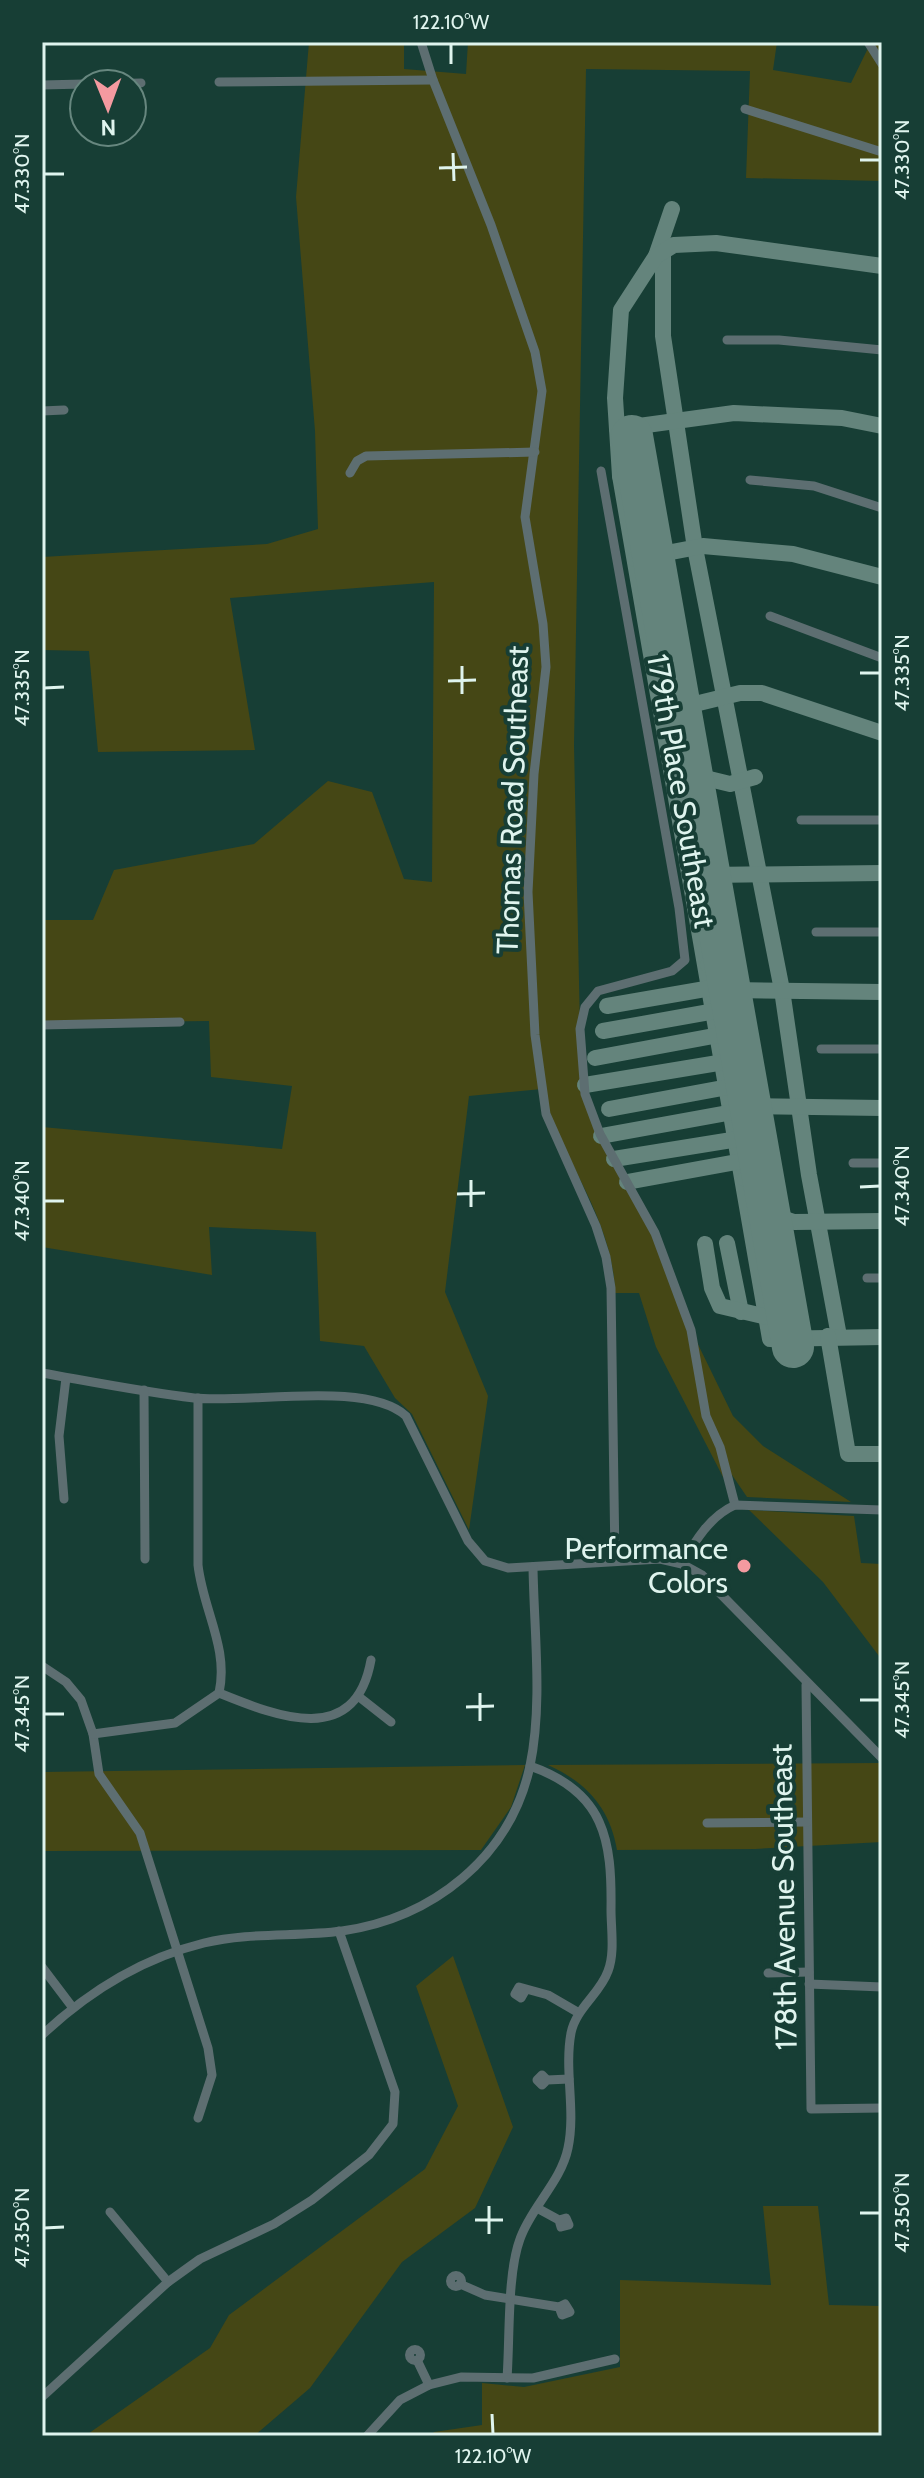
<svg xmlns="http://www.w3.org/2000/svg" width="924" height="2478" font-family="Cabin,sans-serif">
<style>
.green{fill:#454715}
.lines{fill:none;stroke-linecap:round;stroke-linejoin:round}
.taxiway{stroke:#64847c;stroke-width:16}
.runway{stroke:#64847c;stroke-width:42}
.minor{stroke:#5d6e71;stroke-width:9}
.ticks{fill:none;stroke:#dff4ee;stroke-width:3}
.poi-dot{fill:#f49aa0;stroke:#173e35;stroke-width:3}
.labels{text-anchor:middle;stroke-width:8;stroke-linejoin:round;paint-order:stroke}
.street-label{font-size:30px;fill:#dff4ee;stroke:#173e35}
.poi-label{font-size:30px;fill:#dff4ee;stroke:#173e35;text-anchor:end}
.neatline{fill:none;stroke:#dff4ee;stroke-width:3}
.ticks-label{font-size:20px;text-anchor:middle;fill:#dff4ee}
</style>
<rect width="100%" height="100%" fill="#173e35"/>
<g class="green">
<path d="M 309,42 L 404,42 L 404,69 L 466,74 L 468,42 L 777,42 L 773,70 L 851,83 L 871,42 L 882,42 L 882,181 L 746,178 L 750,71 L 586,69 L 574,745 L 580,1029 L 585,1094 L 601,1136 L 655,1233 L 691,1330 L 733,1416 L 763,1446 L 851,1502 L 747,1497 L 732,1475 L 723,1477 L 656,1347 L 639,1293 L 615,1293 C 613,1217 561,1160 542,1089 L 469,1096 L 445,1292 L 488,1396 L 469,1530 L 412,1414 L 395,1398 L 364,1346 L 320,1341 L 316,1232 L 209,1227 L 212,1275 L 42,1247 L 42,1127 L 282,1149 L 292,1086 L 211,1077 L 209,1021 L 42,1023 L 42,920 L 93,920 L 114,870 L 254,844 L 328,781 L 372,792 L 404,879 L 432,882 L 434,582 L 230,598 L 255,750 L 98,752 L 89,651 L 42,650 L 42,557 L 267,544 L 318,529 L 315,431 L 296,197 Z"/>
<path d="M 749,1510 L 854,1516 L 861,1563 L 882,1564 L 882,1660 L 823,1582 Z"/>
<path d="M 881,1763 L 882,1842 L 755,1849 L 617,1850 C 610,1808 586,1782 548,1765 Z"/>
<path d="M 525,1765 L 511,1807 L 481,1850 L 42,1851 L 42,1772 Z"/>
<path d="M 453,1956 L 513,2127 L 475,2208 L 402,2262 L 310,2388 L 254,2436 L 85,2436 L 210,2348 L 229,2315 L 425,2169 L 458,2106 L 416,1986 Z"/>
<path d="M 763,2206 L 818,2206 L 829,2305 L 882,2306 L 882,2436 L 431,2436 L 434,2432 L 482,2425 L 482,2383 L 524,2387 L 620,2367 L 620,2280 L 771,2285 Z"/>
</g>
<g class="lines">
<g class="taxiway">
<path d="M 663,252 L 663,336 L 695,548 L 782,990 L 809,1175 L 839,1336"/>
<path d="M 656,256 L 672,209"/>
<path d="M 617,429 L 734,413 L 842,418 L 882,426"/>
<path d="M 639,472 L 620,476 L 770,1339 L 882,1337"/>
<path d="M 620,476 L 615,398 L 621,310 L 656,256 L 674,245 L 716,243 L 882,266"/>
<path d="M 635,559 L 703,546 L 793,554 L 882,577"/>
<path d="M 662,712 L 740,693 L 762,693 L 882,733"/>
<path d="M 693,775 L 730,784 L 755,777"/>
<path d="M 710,875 L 882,873"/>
<path d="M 708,965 L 721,937"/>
<path d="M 731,990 L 882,992"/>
<path d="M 607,1006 L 711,988"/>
<path d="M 603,1031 L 715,1011"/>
<path d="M 595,1058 L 719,1035"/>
<path d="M 585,1085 L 724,1062"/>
<path d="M 751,1106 L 882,1108"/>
<path d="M 609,1109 L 728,1087"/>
<path d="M 601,1136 L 733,1112"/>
<path d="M 614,1159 L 738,1139"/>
<path d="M 745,1179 L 763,1177"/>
<path d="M 627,1182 L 742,1161"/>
<path d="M 770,1214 L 794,1222 L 882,1221"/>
<path d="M 727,1243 L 741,1312"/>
<path d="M 705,1244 L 712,1288 L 720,1306 L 767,1317"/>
<path d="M 828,1336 L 848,1454 L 882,1454"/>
</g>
<path class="runway" d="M 632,436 L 793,1347"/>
<g class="minor">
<path d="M 421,42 L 433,80 L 491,225 L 535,352 L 542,391 L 525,517 L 543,624 L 546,667 L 534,774 L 528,892 L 535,1035 L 546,1114 L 596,1226 L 606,1257 L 611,1288 L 615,1560"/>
<path d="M 868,42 L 882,64"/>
<path d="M 219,82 L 433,80"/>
<path d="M 102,84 L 141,83"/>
<path d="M 42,85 L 84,84"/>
<path d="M 745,109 L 882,152"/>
<path d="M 727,340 L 779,340 L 882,350"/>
<path d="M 42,411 L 64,410"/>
<path d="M 601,471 L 679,908 L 685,960 L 672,971 L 598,991 L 585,1007 L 580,1029 L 585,1094 L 600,1134 L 655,1233 L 691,1330 L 706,1416 L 720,1447 L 735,1505"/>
<path d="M 350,473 L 357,461 L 366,456 L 535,452"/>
<path d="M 750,480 L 814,486 L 882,508"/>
<path d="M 770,616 L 882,658"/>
<path d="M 801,820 L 882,820"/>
<path d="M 816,932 L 882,932"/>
<path d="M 42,1025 L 180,1022"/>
<path d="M 821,1049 L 882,1049"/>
<path d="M 853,1163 L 882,1163"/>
<path d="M 867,1278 L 882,1278"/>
<path d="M 42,1373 C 93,1382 143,1392 194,1398 C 249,1404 366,1380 406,1416 L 468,1541 L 485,1561 L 508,1568 L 660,1559 L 682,1564 L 702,1575 L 882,1758"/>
<path d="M 144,1390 L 145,1559"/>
<path d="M 198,1398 L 198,1565 C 203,1610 229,1648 219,1693"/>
<path d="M 64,1499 L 59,1436 L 66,1378"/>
<path d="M 682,1564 C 695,1541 710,1516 735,1505 L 882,1510"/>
<path d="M 42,1666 L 66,1682 L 81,1700 L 93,1734 L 99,1774 L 140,1833 L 208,2048 L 212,2075 L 198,2118"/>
<path d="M 806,1685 L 811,2109 L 882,2108"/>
<path d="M 358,1696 L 391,1722"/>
<path d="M 93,1734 L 175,1723 L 219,1693 C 276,1716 355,1749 371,1660"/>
<path d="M 707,1823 L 807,1822"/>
<path d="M 42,1967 L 73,2008"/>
<path d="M 768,1973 L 809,1972"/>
<path d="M 809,1984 L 882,1987"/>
<path d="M 525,1991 L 521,1998 L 515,1994 L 519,1987 L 548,1995 L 579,2013"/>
<path d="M 42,2035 C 88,1992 143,1958 204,1943 C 250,1932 296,1937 342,1931 C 432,1918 510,1858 530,1766 C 543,1703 534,1632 533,1567"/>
<path d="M 547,2080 L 542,2085 L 537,2080 L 542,2075 L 547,2080 L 569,2079"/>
<path d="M 537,2208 L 559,2220 L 561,2227 L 569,2225 L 566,2218 L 559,2220"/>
<path d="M 110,2212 L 168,2282"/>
<circle cx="456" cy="2281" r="5.5"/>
<path d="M 460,2284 L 485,2295 L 559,2307 L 565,2304 L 570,2312 L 562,2315 L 559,2307"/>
<circle cx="415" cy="2355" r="5.5"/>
<path d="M 417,2360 L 429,2385"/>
<path d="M 507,2378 C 510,2339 507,2274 520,2239 C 531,2207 561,2182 568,2148 C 576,2110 564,2071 571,2033 C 576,2008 600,1994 608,1971 C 615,1953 611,1929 611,1910 C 612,1840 605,1792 530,1766"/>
<path d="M 42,2397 L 168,2282 L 200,2259 L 274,2224 L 312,2200 L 369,2155 L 393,2124 L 395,2092 L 339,1931"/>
<path d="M 367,2436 L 400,2400 L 429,2385 L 461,2377 L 533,2378 L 615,2359"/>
</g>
</g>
<path class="ticks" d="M 451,44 L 451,64M 453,153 L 454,181M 860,160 L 880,160M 439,168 L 467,167M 44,174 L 64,174M 462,666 L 462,694M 860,673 L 880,673M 448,681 L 476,680M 44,688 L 64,687M 471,1180 L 471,1207M 860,1187 L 880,1186M 457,1194 L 485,1193M 44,1201 L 64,1201M 480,1693 L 480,1721M 860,1700 L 880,1700M 466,1707 L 494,1706M 44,1714 L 64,1714M 489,2206 L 489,2234M 860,2213 L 880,2213M 475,2220 L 503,2220M 44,2228 L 64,2227M 492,2414 L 493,2434"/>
<circle class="poi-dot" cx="744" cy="1566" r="8"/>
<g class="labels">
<g class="street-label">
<text transform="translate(681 791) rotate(80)" y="10">179th Place Southeast</text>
<text transform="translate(513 800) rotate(-88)" y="10">Thomas Road Southeast</text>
<text transform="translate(784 1897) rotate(-91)" y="10">178th Avenue Southeast</text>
</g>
<g class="poi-label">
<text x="728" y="1559">Performance<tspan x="728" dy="34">Colors</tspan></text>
</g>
</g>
<rect width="924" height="2478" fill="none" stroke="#173e35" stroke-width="88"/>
<g transform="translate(108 108) rotate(179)"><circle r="38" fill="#173e35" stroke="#67877f" stroke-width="2"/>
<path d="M0-6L14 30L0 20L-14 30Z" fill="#f49aa0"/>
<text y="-12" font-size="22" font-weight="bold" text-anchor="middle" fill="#dff4ee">N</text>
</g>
<rect x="44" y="44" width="836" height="2390" class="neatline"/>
<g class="ticks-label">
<text x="451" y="29">122.10°W</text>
<text transform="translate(902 160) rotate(-90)" y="7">47.330°N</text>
<text transform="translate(22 174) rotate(-90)" y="7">47.330°N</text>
<text transform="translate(902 673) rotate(-90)" y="7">47.335°N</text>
<text transform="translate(22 688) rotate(-90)" y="7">47.335°N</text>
<text transform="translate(902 1186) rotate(-90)" y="7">47.340°N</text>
<text transform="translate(22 1201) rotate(-90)" y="7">47.340°N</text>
<text transform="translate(902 1700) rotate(-90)" y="7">47.345°N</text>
<text transform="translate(22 1714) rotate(-90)" y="7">47.345°N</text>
<text transform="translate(902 2213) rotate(-90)" y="7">47.350°N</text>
<text transform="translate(22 2228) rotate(-90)" y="7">47.350°N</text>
<text x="493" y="2463">122.10°W</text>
</g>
</svg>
